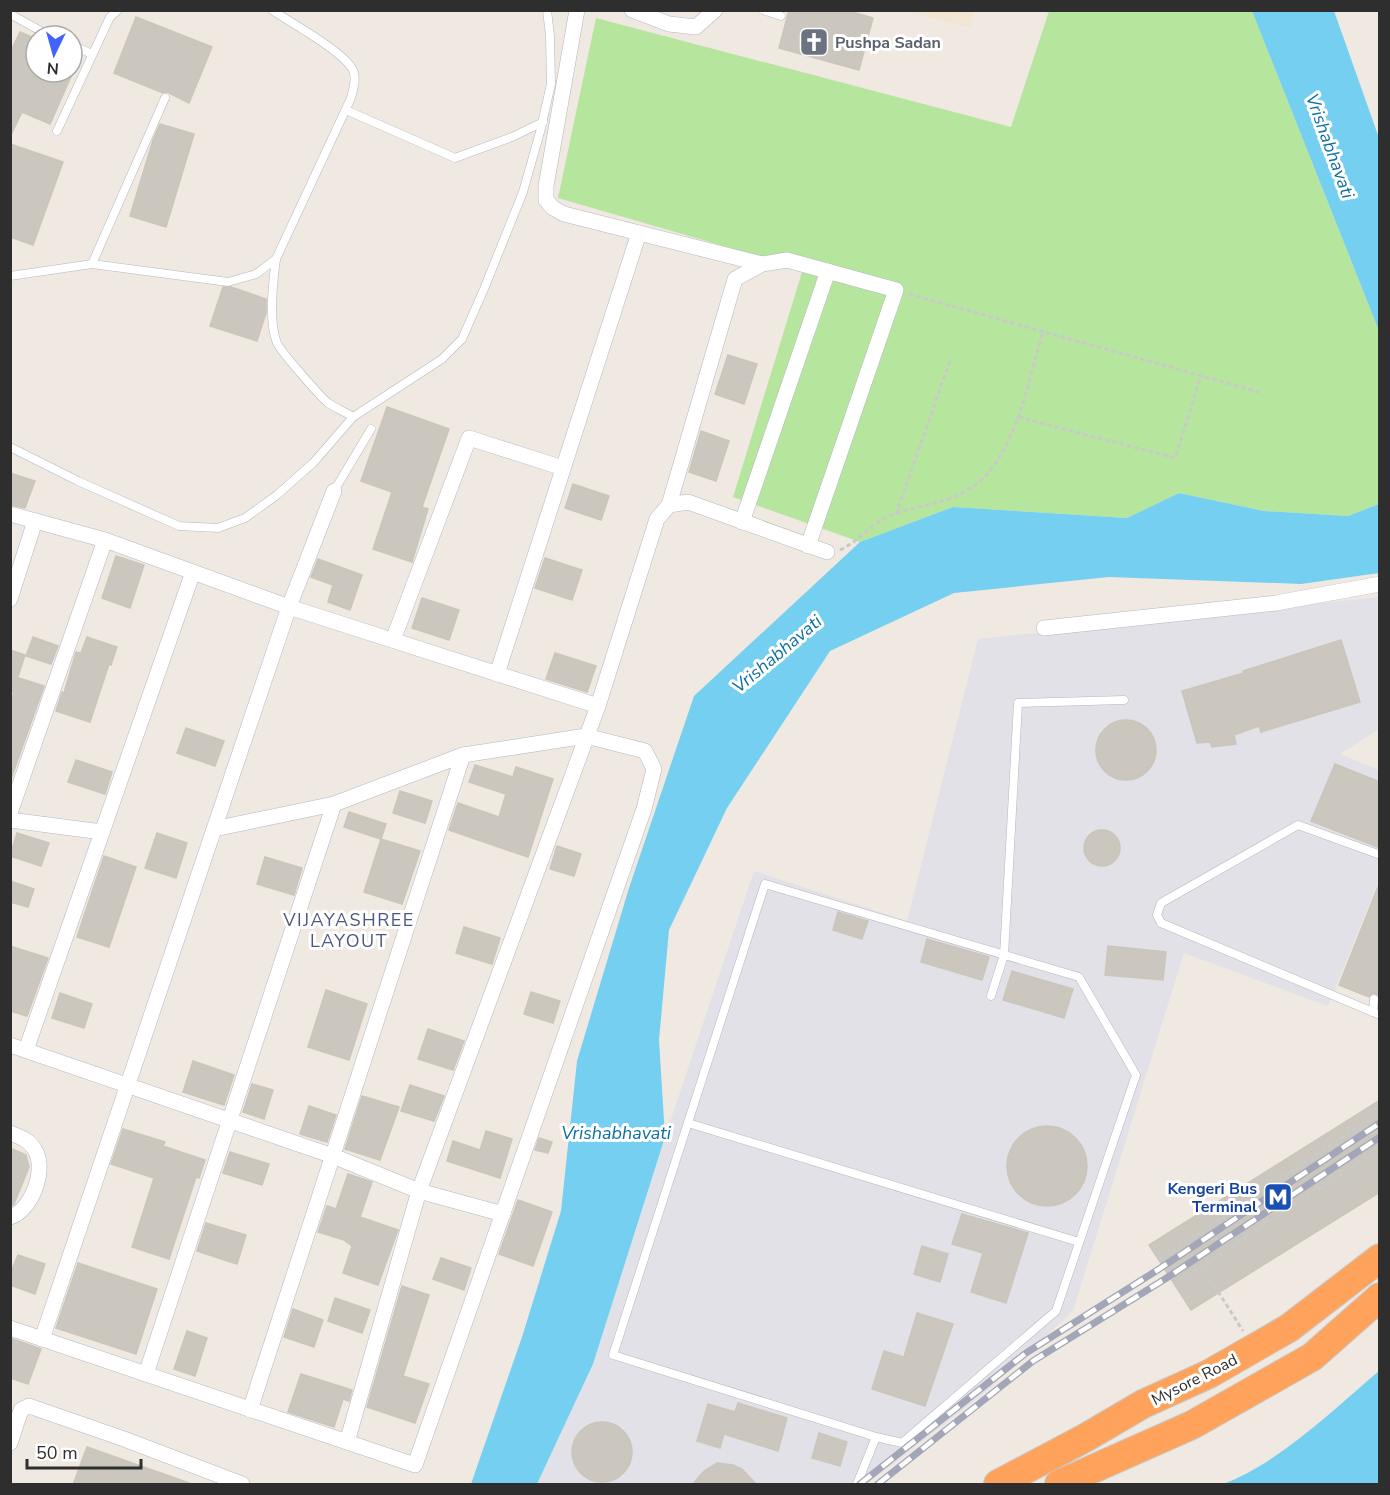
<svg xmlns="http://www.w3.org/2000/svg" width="1390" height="1495" font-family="'Nunito Sans',sans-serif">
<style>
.industrial{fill:#e3e1e8}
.education{fill:#f0e6d1}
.green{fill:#b6e59e}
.water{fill:#75cff0}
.building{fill:#cbc7bf;stroke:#cbc5ba;stroke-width:1.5}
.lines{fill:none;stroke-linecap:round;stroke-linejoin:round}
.lane-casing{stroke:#b4b7c1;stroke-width:9}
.street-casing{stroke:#b4b7c1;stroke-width:16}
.highway-casing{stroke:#c9c9c9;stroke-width:30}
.path{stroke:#c9c9c9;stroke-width:3;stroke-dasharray:4.5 3;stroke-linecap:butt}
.lane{stroke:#fff;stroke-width:8}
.street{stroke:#fff;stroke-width:15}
.highway{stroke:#ffa35c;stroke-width:28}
.rail-casing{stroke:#a3a6b8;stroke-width:7}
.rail{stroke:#fff;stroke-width:4.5;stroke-dasharray:14;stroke-linecap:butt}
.labels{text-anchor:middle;stroke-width:6;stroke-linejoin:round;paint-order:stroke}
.worship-label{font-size:16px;font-weight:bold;fill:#5b616d;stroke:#fff;text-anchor:start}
.transit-label{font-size:16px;font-weight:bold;fill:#164399;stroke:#fff;text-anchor:end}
.street-label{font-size:16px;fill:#2e2e2e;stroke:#fff}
.water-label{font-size:18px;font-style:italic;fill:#0d6fa3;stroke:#fff}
.neighbourhood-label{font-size:18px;letter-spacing:1.5px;fill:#4d5680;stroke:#fff}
</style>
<rect width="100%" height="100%" fill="#efe9e1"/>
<path class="industrial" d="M 1379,597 L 1379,729 L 1340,754 L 1379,770 L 1379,880 L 1328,1006 L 1184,953 L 1073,1311 L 983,1394 L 867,1484 L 537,1484 L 593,1364 L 665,1137 L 754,871 L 907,921 L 978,639 Z"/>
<path class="education" d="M 908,11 L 974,11 L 970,28 Z"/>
<path class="green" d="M 1049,11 L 1252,11 L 1379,331 L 1379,504 L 1348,516 L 1264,511 L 1179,493 L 1127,518 L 953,507 L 860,542 L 733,497 L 803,269 L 558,198 L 596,18 L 1011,127 Z"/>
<g class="water">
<path d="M 1252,11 L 1334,11 L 1379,138 L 1379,331 Z"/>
<path d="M 1179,493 L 1264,511 L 1348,516 L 1379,504 L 1379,573 L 1301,584 L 1109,577 L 954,593 L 830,651 L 727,808 L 669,930 L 659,1040 L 665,1137 L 593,1364 L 537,1484 L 471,1484 L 522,1337 L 561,1211 L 577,1061 L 629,888 L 694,696 L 860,542 L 953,507 L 1127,518 Z"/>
<path d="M 1379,1371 L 1379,1484 L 1223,1484 C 1278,1464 1334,1409 1379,1371 Z"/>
</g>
<g class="building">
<path d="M 789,10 L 846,10 L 873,18 L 859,70 L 779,48 Z"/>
<path d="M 136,17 L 212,47 L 189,103 L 167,92 L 163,93 L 114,73 Z"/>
<path d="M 20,32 L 36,39 L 36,72 L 73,72 L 50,124 L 22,112 L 10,137 L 10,53 Z"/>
<path d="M 160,124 L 194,134 L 166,227 L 130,216 L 153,140 Z"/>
<path d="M 10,144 L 63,162 L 33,245 L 10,237 Z"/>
<path d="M 223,287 L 231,287 L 266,299 L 266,313 L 257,341 L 210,326 Z"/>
<path d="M 728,355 L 757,364 L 744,404 L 715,394 Z"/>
<path d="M 387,407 L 449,429 L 422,507 L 428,509 L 412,562 L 373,549 L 392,492 L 361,481 Z"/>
<path d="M 701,431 L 729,441 L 716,481 L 689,472 Z"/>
<path d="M 10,473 L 35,481 L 25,508 L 10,505 Z"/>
<path d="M 573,484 L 609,496 L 601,520 L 565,508 Z"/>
<path d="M 116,556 L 144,565 L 130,608 L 102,598 Z"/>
<path d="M 545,558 L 582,570 L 572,600 L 535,588 Z"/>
<path d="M 318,559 L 362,575 L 350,610 L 328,602 L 333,585 L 311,577 Z"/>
<path d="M 422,598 L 459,610 L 449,640 L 412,628 Z"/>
<path d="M 33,637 L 58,646 L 51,664 L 26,656 Z"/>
<path d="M 87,637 L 117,647 L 111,665 L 109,664 L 90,722 L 56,711 L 62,692 L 64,693 L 76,652 L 81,653 Z"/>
<path d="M 1341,640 L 1360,702 L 1261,732 L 1259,726 L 1234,735 L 1236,744 L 1212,747 L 1210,742 L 1197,743 L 1182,691 L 1244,673 L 1243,671 Z"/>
<path d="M 10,650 L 25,655 L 13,692 L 10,692 Z"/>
<path d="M 555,653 L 596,666 L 587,692 L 546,679 Z"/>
<path d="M 19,678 L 44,686 L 11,779 L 10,704 Z"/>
<circle cx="1126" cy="750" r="30"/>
<path d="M 186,728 L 224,741 L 215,766 L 177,753 Z"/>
<path d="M 76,760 L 112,772 L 105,794 L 68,782 Z"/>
<path d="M 1335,764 L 1380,782 L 1380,848 L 1311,821 Z"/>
<path d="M 475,765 L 513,777 L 516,767 L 553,779 L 528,857 L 449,830 L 458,803 L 499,817 L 506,794 L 469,782 Z"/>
<path d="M 400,791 L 432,801 L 425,823 L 393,813 Z"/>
<path d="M 349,812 L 386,824 L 381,839 L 344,827 Z"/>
<circle cx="1102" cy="848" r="18"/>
<path d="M 17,833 L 49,843 L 41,866 L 10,856 Z"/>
<path d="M 157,833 L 187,843 L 176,878 L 145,868 Z"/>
<path d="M 381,839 L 420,851 L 402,904 L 364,892 Z"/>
<path d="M 557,846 L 581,854 L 574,876 L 550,869 Z"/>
<path d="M 104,856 L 136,867 L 109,947 L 77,937 Z"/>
<path d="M 265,857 L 302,868 L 294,895 L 257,884 Z"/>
<path d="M 10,881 L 34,889 L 28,907 L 10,902 Z"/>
<path d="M 1379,884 L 1380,997 L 1374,993 L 1369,997 L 1339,985 Z"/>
<path d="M 838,912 L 868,921 L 862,939 L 833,930 Z"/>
<path d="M 464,927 L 500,938 L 492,964 L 456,953 Z"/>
<path d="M 927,939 L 989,957 L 982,980 L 921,962 Z"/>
<path d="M 10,946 L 48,958 L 27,1016 L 10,1011 Z"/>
<path d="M 1108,946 L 1166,952 L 1163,980 L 1105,975 Z"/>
<path d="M 1012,971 L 1073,989 L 1064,1018 L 1003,1000 Z"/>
<path d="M 326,990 L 367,1004 L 349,1060 L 308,1047 Z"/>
<path d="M 531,992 L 560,1001 L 553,1023 L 524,1014 Z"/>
<path d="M 60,993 L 92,1004 L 84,1028 L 52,1018 Z"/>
<path d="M 428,1029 L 464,1041 L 453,1070 L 418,1059 Z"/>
<path d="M 193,1061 L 234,1075 L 224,1105 L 183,1092 Z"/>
<path d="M 252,1084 L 273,1090 L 264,1119 L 243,1112 Z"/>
<path d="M 410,1085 L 444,1096 L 434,1121 L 401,1111 Z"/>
<path d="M 362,1096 L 399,1107 L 380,1160 L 345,1149 Z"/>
<path d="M 1380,1100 L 1380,1192 L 1191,1310 L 1149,1245 Z"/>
<path d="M 309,1106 L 336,1115 L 327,1142 L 300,1134 Z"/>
<circle cx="1047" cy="1166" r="40"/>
<path d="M 123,1129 L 165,1142 L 163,1146 L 205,1160 L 199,1178 L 196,1177 L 169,1259 L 132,1247 L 154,1178 L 111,1164 Z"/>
<path d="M 486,1131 L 512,1139 L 500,1178 L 447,1161 L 453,1141 L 480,1150 Z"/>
<path d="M 539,1138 L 552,1142 L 548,1153 L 535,1150 Z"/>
<path d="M 10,1148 L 26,1155 L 29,1167 L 14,1204 L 10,1206 Z"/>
<path d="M 230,1152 L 269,1164 L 262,1185 L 223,1173 Z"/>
<path d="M 348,1174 L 372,1182 L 360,1217 L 398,1230 L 378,1285 L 343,1273 L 352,1246 L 344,1240 L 318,1232 L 327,1206 L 336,1209 Z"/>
<path d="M 518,1200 L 552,1212 L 533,1266 L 499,1254 Z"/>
<path d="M 962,1214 L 1028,1233 L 1006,1303 L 971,1292 L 983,1253 L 952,1244 Z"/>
<path d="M 206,1223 L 246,1235 L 237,1264 L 197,1251 Z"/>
<path d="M 922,1246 L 948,1254 L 940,1282 L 914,1274 Z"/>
<path d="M 18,1255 L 45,1264 L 35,1294 L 10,1285 L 10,1274 Z"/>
<path d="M 441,1258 L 471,1268 L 464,1290 L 433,1279 Z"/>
<path d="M 78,1263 L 157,1289 L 136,1354 L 56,1328 Z"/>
<path d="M 402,1286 L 429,1295 L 403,1376 L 429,1384 L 415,1423 L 367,1407 Z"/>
<path d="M 335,1298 L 370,1310 L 362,1333 L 328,1321 Z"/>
<path d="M 293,1309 L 323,1320 L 314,1347 L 284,1337 Z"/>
<path d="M 917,1313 L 953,1324 L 925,1406 L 872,1389 L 884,1351 L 904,1357 Z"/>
<path d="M 187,1331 L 207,1338 L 195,1376 L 174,1369 Z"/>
<path d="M 10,1338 L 41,1349 L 28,1384 L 10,1378 Z"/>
<path d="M 301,1374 L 352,1390 L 349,1401 L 343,1399 L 334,1427 L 288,1412 Z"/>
<path d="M 738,1403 L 787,1418 L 778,1451 L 724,1434 L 720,1448 L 697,1441 L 708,1404 L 735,1412 Z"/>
<circle cx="602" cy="1452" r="30"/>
<path d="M 819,1433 L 847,1442 L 840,1466 L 812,1458 Z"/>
<path d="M 87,1447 L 189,1483 L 188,1485 L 73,1485 Z"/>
<path d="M 717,1463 L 733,1465 L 742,1469 L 757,1485 L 692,1485 L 704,1471 Z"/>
</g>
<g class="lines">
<g class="lane-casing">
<g id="lane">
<path d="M 763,10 L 781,16"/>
<path d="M 10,14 L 50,36"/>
<path d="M 72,45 L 92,54"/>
<path d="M 346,110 L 455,158 L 512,137 L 543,122"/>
<path d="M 57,131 L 110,17 L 118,10"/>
<path d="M 92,264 L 165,98"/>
<path d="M 10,276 L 92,264 L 228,282 L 256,274 L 276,259 L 351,98 C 353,90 357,78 353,70 C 343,51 291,23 272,10"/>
<path d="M 353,417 L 442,359 L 462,339 L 484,289 L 523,192 L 540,132 L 551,84 L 550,36 L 547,10"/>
<path d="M 10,447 L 78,481 L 179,526 L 218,528 L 245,518 L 277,495 L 314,462 L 353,417 C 345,412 336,408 328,403 C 320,396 281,352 277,343 C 268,321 273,281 276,259"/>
<path d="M 334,491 L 371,429"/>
<path d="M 1378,854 L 1298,825 L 1161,903 L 1157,915 L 1161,923 L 1380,1015"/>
<path d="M 765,884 L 1079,977 L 1136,1075 L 1056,1311 L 902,1443 L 876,1437 L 613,1355 Z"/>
<path d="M 991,996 L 1004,955 L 1018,703 L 1124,700"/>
<path d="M 1373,1012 L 1374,999"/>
<path d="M 688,1123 L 1079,1242"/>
<path d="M 857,1484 L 876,1437"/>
</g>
</g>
<g class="street-casing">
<g id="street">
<path d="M 577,10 L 546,186 L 546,200 L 553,208 L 564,214 L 762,264"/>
<path d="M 632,10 L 669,24 L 696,27 L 715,10"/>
<path d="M 669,505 L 735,279 L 762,264 L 787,260 L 896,290 L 808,546"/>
<path d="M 10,514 L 105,540 L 289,607 L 598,706"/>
<path d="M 742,522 L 828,271"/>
<path d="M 10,599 L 35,521"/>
<path d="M 1044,628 L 1276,603 L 1380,584"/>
<path d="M 393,640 L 469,438 L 563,468"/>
<path d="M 497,674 L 639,233"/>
<path d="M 10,813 L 105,540"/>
<path d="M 10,820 L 102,832"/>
<path d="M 10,1045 L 333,1156 L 419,1191 L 503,1214"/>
<path d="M 26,1050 L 193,572"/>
<path d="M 10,1133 C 21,1137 31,1141 36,1152 C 46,1172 31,1211 10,1217"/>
<path d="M 10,1328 L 415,1465 L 644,809 L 654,769 L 645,751 L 586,736 L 463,755 L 334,804 L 214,829"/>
<path d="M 42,1339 L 289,607 L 334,491"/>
<path d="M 146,1374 L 334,804"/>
<path d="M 250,1410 L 463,755"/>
<path d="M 347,1442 L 419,1191 L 598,706 L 657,519 L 669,505 L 688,502 L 827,552"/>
<path d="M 10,1443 L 21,1410 L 29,1406 L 124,1439 L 242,1484"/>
</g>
</g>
<g class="highway-casing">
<g id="highway">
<path d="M 998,1484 L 1085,1438 L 1143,1404 L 1209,1374 L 1289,1328 L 1380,1258"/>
<path d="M 1059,1484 L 1192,1425 L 1312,1357 L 1380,1297"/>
</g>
</g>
<g class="path">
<path d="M 909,294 L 1259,392"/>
<path d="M 1018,417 L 1175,458 L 1201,376"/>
<path d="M 896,514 L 951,358"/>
<path d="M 840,550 C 858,542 871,524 889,516 C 913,506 940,505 964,492 C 1014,467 1028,381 1043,331"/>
<path d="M 1159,1259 L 1380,1113"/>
<path d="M 1202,1266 L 1243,1331"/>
<path d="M 1175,1284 L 1380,1149"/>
</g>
<use href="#lane" class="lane"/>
<use href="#street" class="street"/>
<use href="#highway" class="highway"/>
<g class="rail-casing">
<g id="rail">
<path d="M 860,1484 L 1026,1353 L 1156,1271 L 1380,1123"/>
<path d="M 878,1484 L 1033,1361 L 1165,1279 L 1380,1137"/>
</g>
</g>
<use href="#rail" class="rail"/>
</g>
<defs>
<g id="church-square" transform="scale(1.5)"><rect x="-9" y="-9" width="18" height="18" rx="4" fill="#6b7280" stroke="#fff"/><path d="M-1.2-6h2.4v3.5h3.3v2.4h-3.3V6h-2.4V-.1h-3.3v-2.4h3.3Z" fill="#fff"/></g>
<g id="metro-square" transform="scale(1.5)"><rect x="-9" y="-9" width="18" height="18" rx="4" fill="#1a4fb4" stroke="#fff"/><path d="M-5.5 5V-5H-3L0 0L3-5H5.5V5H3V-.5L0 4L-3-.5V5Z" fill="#fff"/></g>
</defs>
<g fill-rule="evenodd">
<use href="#church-square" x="814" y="42"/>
<use href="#metro-square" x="1278" y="1197"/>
</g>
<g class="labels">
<g class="worship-label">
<text x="835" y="48">Pushpa Sadan</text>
</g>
<g class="transit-label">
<text x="1257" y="1194">Kengeri Bus<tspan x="1257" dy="18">Terminal</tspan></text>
</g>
<g class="street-label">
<text transform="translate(1194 1379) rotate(-27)" y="6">Mysore Road</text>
</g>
<g class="water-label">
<text transform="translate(1330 146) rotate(70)" y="6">Vrishabhavati</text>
<text transform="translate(777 654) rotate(-40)" y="6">Vrishabhavati</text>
<text x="616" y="1139">Vrishabhavati</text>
</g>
<g class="neighbourhood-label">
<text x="349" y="926">VIJAYASHREE<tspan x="349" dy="21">LAYOUT</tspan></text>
</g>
</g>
<rect width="1390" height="1495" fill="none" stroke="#2e2e2e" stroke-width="24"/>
<g transform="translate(54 54) rotate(185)"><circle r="28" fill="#ffffff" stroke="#ababab" stroke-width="1.5"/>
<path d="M0-4.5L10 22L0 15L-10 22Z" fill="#4264fb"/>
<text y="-9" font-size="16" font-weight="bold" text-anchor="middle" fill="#2e2e2e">N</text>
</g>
<path d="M27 1459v9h114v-9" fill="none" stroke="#2e2e2e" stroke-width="3"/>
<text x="36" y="1459" font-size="18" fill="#2e2e2e" stroke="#ffffff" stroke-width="4.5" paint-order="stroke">50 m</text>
</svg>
